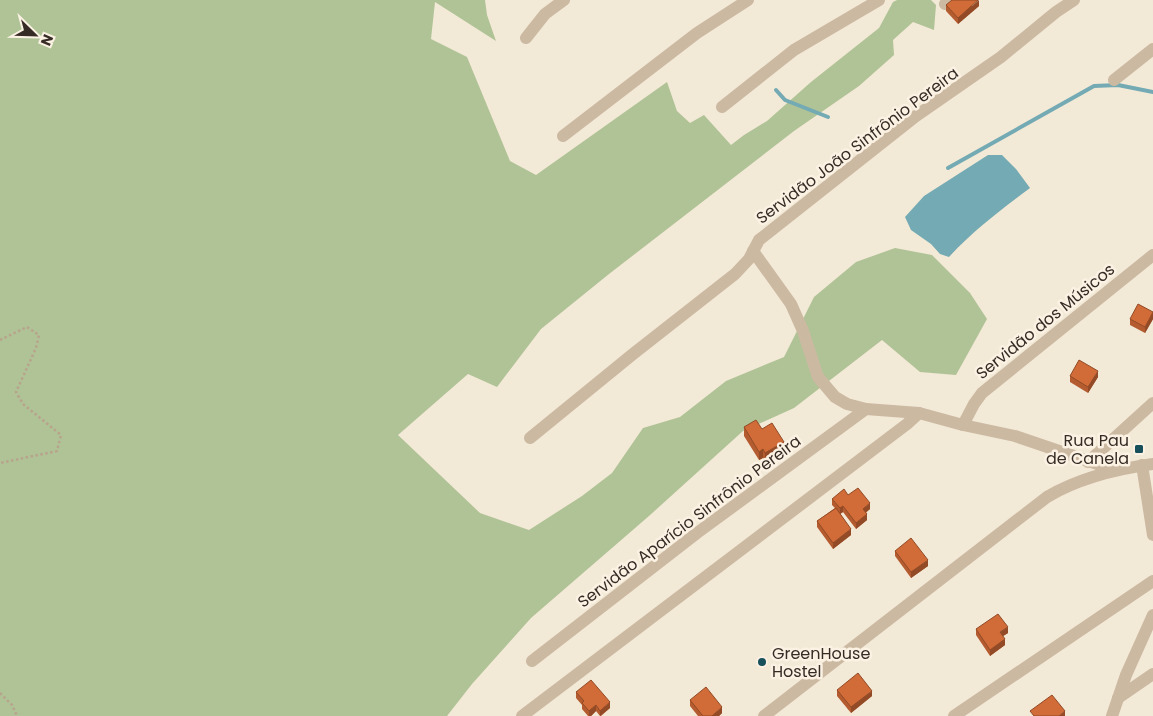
<svg xmlns="http://www.w3.org/2000/svg" width="1153" height="716" font-family="Poppins,sans-serif">
<style>
.green{fill:#b0c396}
.water{fill:#74aab3}
.lines{fill:none;stroke-linecap:round;stroke-linejoin:round}
.stream{stroke:#74aab3;stroke-width:4}
.path{stroke:#b8a38c;stroke-width:2.5;stroke-dasharray:2.5 2.5;stroke-linecap:butt}
.minor{stroke:#ccb9a2;stroke-width:12}
.wall{fill:#b45c2f}
.shaded-wall{fill:#924b26}
.building{fill:#d16b37;stroke:#924b26}
.poi-dot{fill:#17505b;stroke:#fbf2e4;stroke-width:2}
.labels{text-anchor:middle;stroke-width:5;stroke-linejoin:round;paint-order:stroke}
.street-label{font-size:16px;fill:#362c25;stroke:#fbf2e4}
.poi-label{font-size:16px;fill:#362c25;stroke:#fbf2e4;text-anchor:end}
</style>
<rect width="100%" height="100%" fill="#f3e9d7"/>
<path class="green" d="M 0,0 L 485,0 L 487,15 L 496,41 L 435,2 L 431,39 L 467,57 L 510,161 L 536,175 L 667,82 L 677,111 L 690,123 L 704,115 L 731,145 L 744,135 L 767,121 L 811,82 L 879,28 L 893,2 L 897,0 L 931,0 L 936,5 L 934,30 L 913,22 L 893,40 L 894,55 L 859,86 L 794,131 L 609,274 L 541,329 L 497,387 L 468,374 L 398,435 L 480,513 L 529,530 L 582,496 L 612,473 L 643,428 L 680,417 L 726,381 L 784,357 L 814,297 L 856,262 L 895,248 L 932,255 L 970,293 L 987,319 L 956,375 L 920,372 L 882,340 L 794,408 L 743,431 L 649,516 L 531,618 L 472,684 L 447,716 L 0,716 Z"/>
<path class="water" d="M 988,155 L 1002,155 L 1016,169 L 1030,188 C 1001,210 974,230 949,257 L 940,254 L 931,244 L 911,230 L 905,217 L 924,196 Z"/>
<g class="lines">
<g class="stream">
<path d="M 776,90 L 785,100 L 828,117"/>
<path d="M 948,168 L 1094,86 L 1118,85 L 1153,92"/>
</g>
<g class="path">
<path d="M 0,340 L 27,327 L 39,335 L 36,348 L 16,392 L 23,404 L 61,435 L 57,451 L 0,463"/>
<path d="M 0,693 L 12,705 L 17,716"/>
</g>
<g class="minor">
<path d="M 945,4 L 950,0"/>
<path d="M 526,38 L 545,14 L 564,0"/>
<path d="M 1114,80 L 1153,49"/>
<path d="M 722,107 L 794,50 L 879,0"/>
<path d="M 563,136 L 697,33 L 748,0"/>
<path d="M 753,251 L 791,304 L 803,331 L 818,377 L 835,397 L 847,404 L 866,409 L 919,413 L 963,425 L 1015,436 L 1115,470"/>
<path d="M 963,425 L 974,404 L 982,393 L 1153,255"/>
<path d="M 530,438 L 633,354 L 735,274 L 749,259 L 759,240 L 916,116 L 1001,57 L 1056,12 L 1074,0"/>
<path d="M 1088,462 L 1153,403"/>
<path d="M 1142,465 L 1153,535"/>
<path d="M 532,661 L 697,533 L 866,409"/>
<path d="M 1118,698 L 1153,674"/>
<path d="M 522,716 L 907,424 L 919,413"/>
<path d="M 764,716 L 1047,497 C 1079,478 1116,469 1153,464"/>
<path d="M 954,716 L 1153,581"/>
<path d="M 1112,716 L 1126,675 L 1153,615"/>
</g>
</g>
<g class="wall">
<path d="M 946,5 L 979,6 L 958,24 L 946,11 Z"/>
<path d="M 1153,312 L 1153,319 L 1145,333 L 1130,325 L 1130,319 Z"/>
<path d="M 1070,376 L 1098,377 L 1088,393 L 1070,382 Z"/>
<path d="M 744,427 L 762,429 L 784,451 L 765,462 L 763,458 L 759,460 L 744,436 Z"/>
<path d="M 848,495 L 870,509 L 865,513 L 867,520 L 856,529 L 843,512 L 840,514 L 851,535 L 833,549 L 817,527 L 817,521 L 835,508 L 832,505 L 832,499 Z"/>
<path d="M 895,551 L 928,566 L 911,578 L 895,556 Z"/>
<path d="M 976,629 L 1008,633 L 1003,636 L 1005,645 L 990,656 L 976,635 Z"/>
<path d="M 837,690 L 872,696 L 851,713 L 837,696 Z"/>
<path d="M 576,692 L 610,708 L 601,716 L 600,716 L 596,711 L 591,716 L 588,716 L 582,709 L 582,705 L 576,698 Z"/>
<path d="M 690,700 L 722,713 L 719,716 L 698,716 L 690,706 Z"/>
</g>
<g class="shaded-wall">
<path d="M 979,0 L 979,6 L 958,24 L 958,18 Z"/>
<path d="M 1153,313 L 1153,319 L 1145,333 L 1145,327 Z"/>
<path d="M 1098,371 L 1098,377 L 1088,393 L 1088,387 Z"/>
<path d="M 784,442 L 784,451 L 765,462 L 765,453 Z"/>
<path d="M 763,449 L 763,458 L 759,460 L 759,452 Z"/>
<path d="M 870,503 L 870,509 L 863,515 L 863,509 Z"/>
<path d="M 843,506 L 843,512 L 840,514 L 840,508 Z"/>
<path d="M 867,514 L 867,520 L 856,529 L 856,523 Z"/>
<path d="M 851,529 L 851,535 L 833,549 L 833,543 Z"/>
<path d="M 928,560 L 928,566 L 911,578 L 911,572 Z"/>
<path d="M 1008,627 L 1008,633 L 1000,638 L 1000,632 Z"/>
<path d="M 1005,639 L 1005,645 L 990,656 L 990,650 Z"/>
<path d="M 872,691 L 872,696 L 851,713 L 851,707 Z"/>
<path d="M 610,702 L 610,708 L 600,716 L 600,711 Z"/>
<path d="M 596,705 L 596,711 L 591,716 L 589,716 L 589,711 Z"/>
<path d="M 722,707 L 722,713 L 719,716 L 712,716 Z"/>
<path d="M 1065,711 L 1065,716 L 1059,716 Z"/>
</g>
<g class="building">
<path d="M 952,0 L 978,0 L 958,18 L 946,5 Z"/>
<path d="M 1138,304 L 1153,312 L 1145,327 L 1130,319 Z"/>
<path d="M 1079,360 L 1098,371 L 1088,387 L 1070,376 Z"/>
<path d="M 756,420 L 762,429 L 772,423 L 784,442 L 765,453 L 763,449 L 759,452 L 744,427 Z"/>
<path d="M 858,488 L 870,503 L 863,509 L 867,514 L 856,523 L 843,506 L 840,508 L 832,499 L 844,489 L 848,495 Z"/>
<path d="M 836,508 L 851,529 L 833,543 L 817,521 Z"/>
<path d="M 911,538 L 928,560 L 911,572 L 895,551 Z"/>
<path d="M 998,614 L 1008,627 L 1000,632 L 1005,639 L 990,650 L 976,629 Z"/>
<path d="M 858,673 L 872,691 L 851,707 L 837,690 Z"/>
<path d="M 591,680 L 610,702 L 600,711 L 596,705 L 589,711 L 582,703 L 584,701 L 576,692 Z"/>
<path d="M 706,687 L 722,707 L 712,716 L 703,716 L 690,700 Z"/>
<path d="M 1052,695 L 1065,711 L 1059,716 L 1034,716 L 1030,711 Z"/>
</g>
<g class="poi-dot">
<rect x="1134" y="444" width="10" height="10" rx="2.5"/>
<circle cx="762" cy="662" r="5"/>
</g>
<g class="labels">
<g class="street-label">
<text transform="translate(857 145) rotate(-37)" y="6">Servidão João Sinfrônio Pereira</text>
<text transform="translate(1045 321) rotate(-39)" y="6">Servidão dos Músicos</text>
<text transform="translate(689 521) rotate(-37)" y="6">Servidão Aparício Sinfrônio Pereira</text>
</g>
<g class="poi-label">
<text x="1129" y="446">Rua Pau<tspan x="1129" dy="18">de Canela</tspan></text>
<text x="772" y="659" text-anchor="start">GreenHouse<tspan x="772" dy="18">Hostel</tspan></text>
</g>
</g>
<g transform="translate(35 35) rotate(113)" stroke="#fbf2e4" stroke-width="4" paint-order="stroke">
<path d="M0-4L9 19L0 12L-9 19Z" fill="#362c25"/>
<text y="-8" font-size="14" font-weight="bold" text-anchor="middle" fill="#362c25">N</text>
</g>
</svg>
